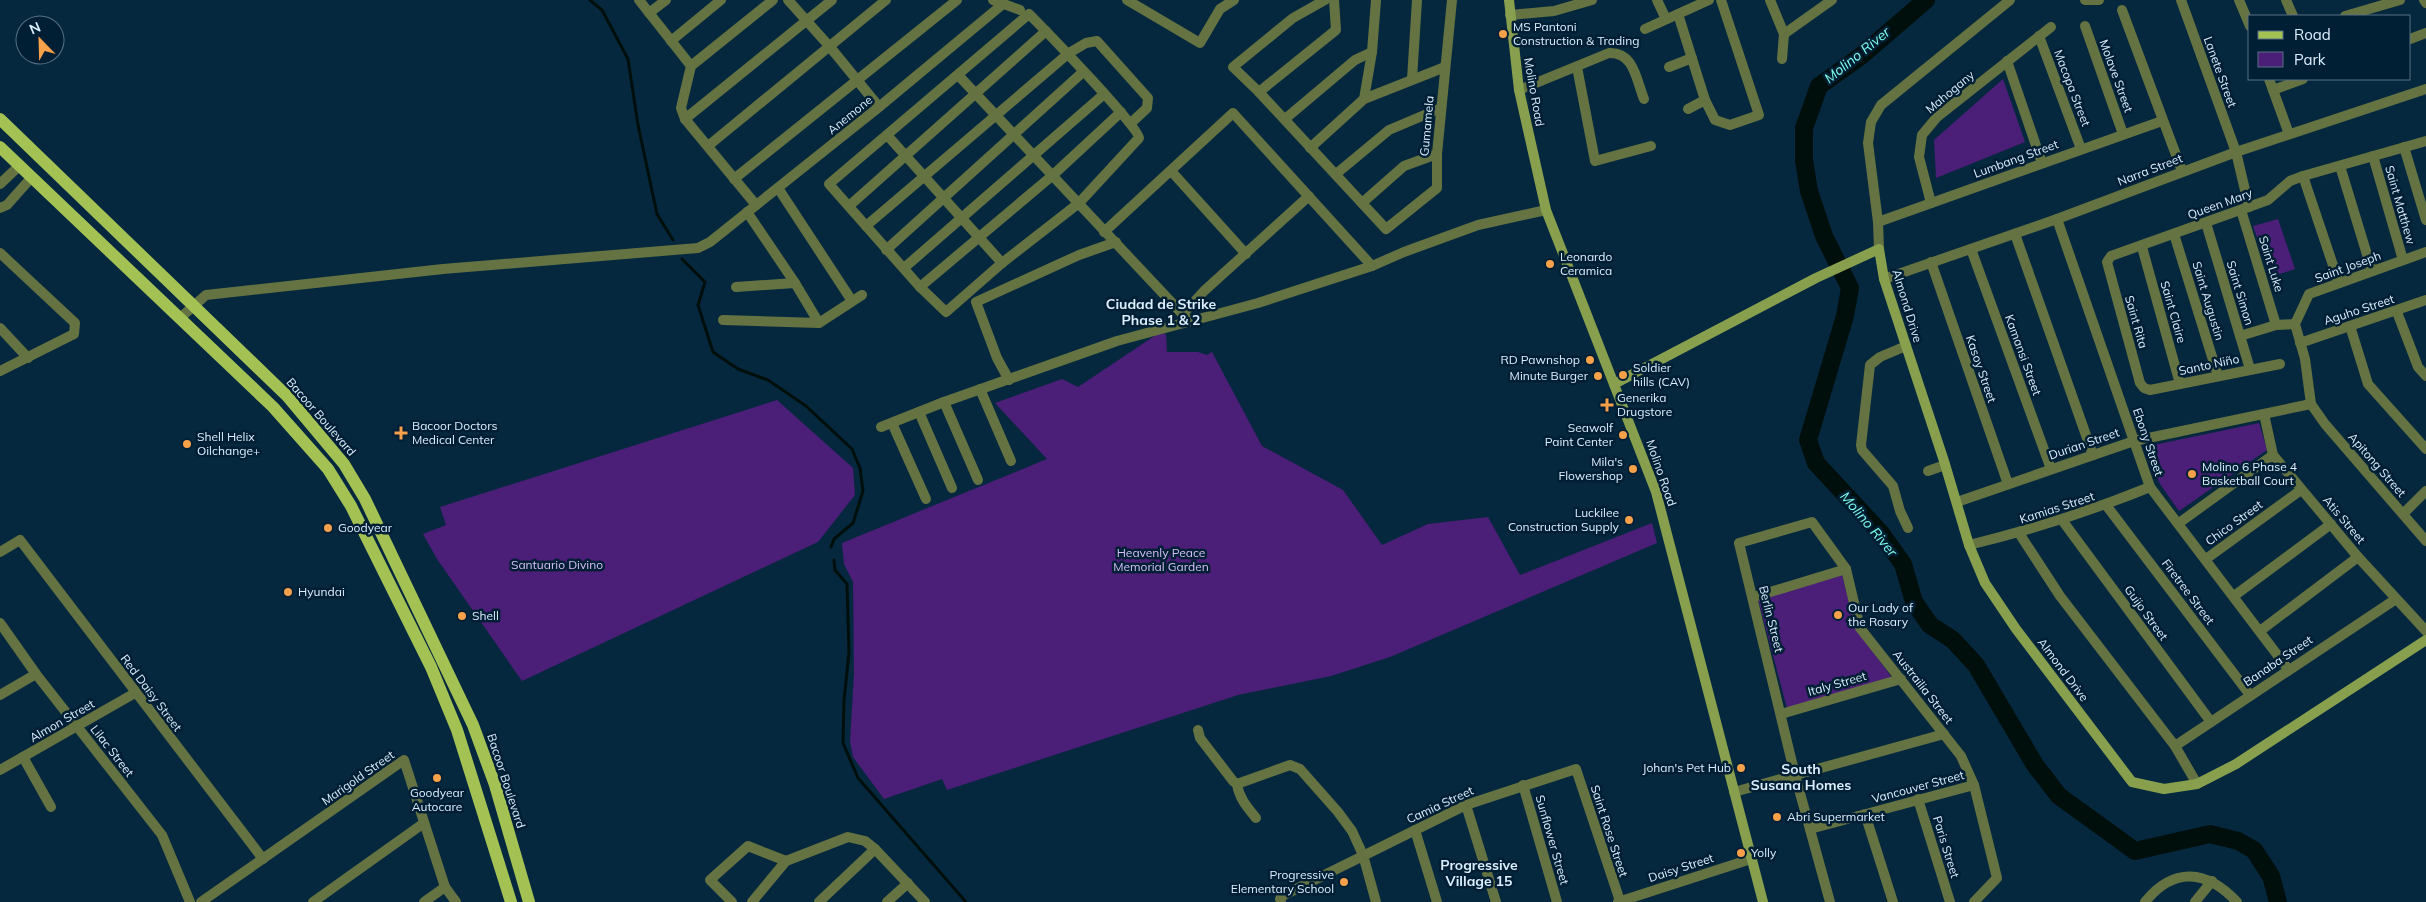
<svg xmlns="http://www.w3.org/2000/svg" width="2426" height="902" font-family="Mulish,sans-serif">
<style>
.green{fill:#4b1e77}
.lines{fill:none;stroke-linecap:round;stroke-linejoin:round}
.stream{stroke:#000f0c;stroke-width:3}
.river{stroke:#000f0c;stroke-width:18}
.street{stroke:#647341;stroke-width:10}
.secondary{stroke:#88a04d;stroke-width:10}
.primary{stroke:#a4c254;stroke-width:12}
.poi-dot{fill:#f8a14a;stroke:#001e34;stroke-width:2}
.labels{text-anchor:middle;stroke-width:5;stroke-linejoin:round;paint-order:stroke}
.poi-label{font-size:12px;fill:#dbeefd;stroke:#001e34;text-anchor:start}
.street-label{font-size:12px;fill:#dbeefd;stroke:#001e34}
.park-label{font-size:12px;fill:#d6c1f7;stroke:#001e34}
.water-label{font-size:14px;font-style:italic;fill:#7efeea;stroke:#001e34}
.neighbourhood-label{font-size:14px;font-weight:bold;fill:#dbeefd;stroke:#001e34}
</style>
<rect width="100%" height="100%" fill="#05283e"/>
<g class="green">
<path d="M 2003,79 L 2025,142 L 1936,178 L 1934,140 Z"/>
<path d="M 2278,219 L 2295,269 L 2271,277 L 2253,226 Z"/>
<path d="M 1159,333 L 1166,334 L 1167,352 L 1198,352 L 1207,355 L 1212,352 L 1262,446 L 1343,490 L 1382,545 L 1428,524 L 1488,517 L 1520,575 L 1652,523 L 1657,543 L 1390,657 L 1331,676 L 1238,695 L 947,790 L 942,779 L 884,799 L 853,757 L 850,741 L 854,673 L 853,582 L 844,564 L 842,543 L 1047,459 L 995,403 L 1062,379 L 1078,387 Z"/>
<path d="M 777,400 L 853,468 L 855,495 L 818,542 L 522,681 L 437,559 L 423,534 L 446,525 L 440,507 Z"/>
<path d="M 2259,423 L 2267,450 L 2179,511 L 2160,484 L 2144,447 Z"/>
<path d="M 1842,575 L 1856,629 L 1893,679 L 1787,708 L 1758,599 Z"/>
</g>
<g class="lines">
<g class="stream">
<path d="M 590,0 L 602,10 L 628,59 L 638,125 L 657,214 L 673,240"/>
<path d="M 682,259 L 705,282 L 698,305 L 713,352 L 738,369 L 768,380 L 806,406 L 852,449 L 860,468 L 863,491 L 853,523 L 834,539 L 831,547"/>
<path d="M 834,560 L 835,570 L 847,584 L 849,652 L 844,701 L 843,743 L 858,778 L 966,902"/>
</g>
<path class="river" d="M 1926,0 L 1861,56 L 1819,86 L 1804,128 L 1804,160 L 1809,191 L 1824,236 L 1850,288 L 1845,316 L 1808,440 L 1816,463 L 1880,532 L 1903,564 L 1914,602 L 1930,625 L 1953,640 L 1976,665 L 2035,765 L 2059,796 L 2135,851 L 2210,834 L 2238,841 L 2254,850 L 2271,876 L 2278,902"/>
<g class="street">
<path d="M 639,0 L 691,66 L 681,108 L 685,119 L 756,205"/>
<path d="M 788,0 L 830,47 L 879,107"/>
<path d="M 993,0 L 1020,10"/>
<path d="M 1127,0 L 1200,43 L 1220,9 L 1234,0"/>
<path d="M 1325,0 L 1293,18 L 1233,67 L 1259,92 L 1386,229 L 1437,188 L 1437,154 L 1452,0"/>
<path d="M 1657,0 L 1666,19"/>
<path d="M 1770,0 L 1784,34"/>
<path d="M 2085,0 L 2099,0"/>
<path d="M 2181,0 L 2236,152 L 2249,207"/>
<path d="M 2239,0 L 2250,26"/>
<path d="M 2286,0 L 2293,16"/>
<path d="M 2424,0 L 2426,3"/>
<path d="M 2122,10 L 2182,171"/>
<path d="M 649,13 L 666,0"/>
<path d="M 1029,14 C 1044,29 1139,127 1139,138 L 1079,203 L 1002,263 L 946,312 L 920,287 L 829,184 Z"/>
<path d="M 1678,14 L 1705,100 L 1715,120 L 1730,125 L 1759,115 L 1721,0"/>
<path d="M 1510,15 L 1554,11 L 1592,0"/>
<path d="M 2345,16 L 2400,0"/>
<path d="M 2085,26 L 2123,134"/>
<path d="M 1645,29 L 1709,0"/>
<path d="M 2039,36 L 2081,149"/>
<path d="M 2410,39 L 2426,33"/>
<path d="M 671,41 L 721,0"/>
<path d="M 1782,59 L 1784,34 L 1832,0"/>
<path d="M 2007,61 L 2042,163"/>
<path d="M 691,66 L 773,0"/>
<path d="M 1577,67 L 1595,161 L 1651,146"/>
<path d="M 1669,67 L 1692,58"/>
<path d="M 958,75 L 1188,320"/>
<path d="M 1412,79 L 1417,0"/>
<path d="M 2269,79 L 2289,134"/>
<path d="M 1519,90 L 1609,53 C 1634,52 1636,79 1644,99"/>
<path d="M 2273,90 L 2303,79"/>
<path d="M 1259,92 L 1336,30 L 1334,0"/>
<path d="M 1364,99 L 1372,52 L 1376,0"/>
<path d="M 1688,109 L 1705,100"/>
<path d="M 685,119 L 832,0"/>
<path d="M 1285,119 L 1355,60 L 1372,52"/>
<path d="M 887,135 L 1002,263"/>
<path d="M 708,146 L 886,0"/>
<path d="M 2404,147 L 2426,220"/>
<path d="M 1310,148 L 1364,99 L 1445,67"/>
<path d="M 2373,156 L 2403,260"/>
<path d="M 2340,166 L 2372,271"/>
<path d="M 1172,172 L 1246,254"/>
<path d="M 1336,174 L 1389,130 L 1441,108"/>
<path d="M 2303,176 L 2339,283"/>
<path d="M 734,179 L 957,0"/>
<path d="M 0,184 L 19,166"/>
<path d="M 778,188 L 852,301"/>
<path d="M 1362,203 L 1404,166 L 1437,154"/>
<path d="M 1931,203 L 1919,157 L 1922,135 L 1937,117 L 2051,27"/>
<path d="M 849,206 L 1046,31"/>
<path d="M 0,208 L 7,205 L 31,178"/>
<path d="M 2241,210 L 2276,325"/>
<path d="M 747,212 L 795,283 L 819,323"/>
<path d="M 2057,219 L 2150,487 L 2288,669"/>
<path d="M 1878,222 L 2162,121"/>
<path d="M 2206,223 L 2250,369"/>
<path d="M 866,226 L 1069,53 L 1086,43 L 1097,41 L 1148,98 L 1147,108 L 1131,123"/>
<path d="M 1104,232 L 1233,113 L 1372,266"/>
<path d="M 2015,234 L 2093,455"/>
<path d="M 2174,234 L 2218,376"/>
<path d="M 2142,247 L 2180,384"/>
<path d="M 1879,249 L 1878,222 L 1868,143 L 1871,122 L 1881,105 L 2010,0"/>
<path d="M 1971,249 L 2051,469"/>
<path d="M 886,250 L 1083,72"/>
<path d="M 2426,252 L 2309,294 L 2295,324 L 2305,359 L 2311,404 L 2325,424 L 2426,541"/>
<path d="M 0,253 L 75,323 L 74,334 L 0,371"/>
<path d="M 1931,262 L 2008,484"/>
<path d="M 904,268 L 1103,95"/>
<path d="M 1884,279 L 2057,219 L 2236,152 L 2426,89"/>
<path d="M 736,287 L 795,283"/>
<path d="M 920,287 L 1053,175 L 1121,112"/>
<path d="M 2397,312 L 2418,367 L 2426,376"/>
<path d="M 1183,314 L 1204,291 L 1309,196"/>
<path d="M 180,318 L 206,295 L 443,269 L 698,248 L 710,242 L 879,107 L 1003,4"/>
<path d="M 723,320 L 819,323 L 862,295"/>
<path d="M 2350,326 L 2368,384 L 2426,449"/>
<path d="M 0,328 L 28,358"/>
<path d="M 2240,336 L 2276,325 L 2295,324"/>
<path d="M 2300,343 L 2426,300"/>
<path d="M 1906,346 L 1880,357 L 1870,365 L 1861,445 L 1862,450 L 1893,486 L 1900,511 L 1908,528"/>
<path d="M 2280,364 L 2150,390 L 2144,388 L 2140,383 L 2107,262 L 2111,256 L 2268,200 L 2290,181 L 2303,176 L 2426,141"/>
<path d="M 1009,380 L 997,358 L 976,302 L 1079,255 L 1116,242"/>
<path d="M 980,389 L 1011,461"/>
<path d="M 944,402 L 978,480"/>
<path d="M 919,412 L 952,488"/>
<path d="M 2264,414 L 2273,455 L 2358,557 L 2426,631"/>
<path d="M 892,423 L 926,499"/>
<path d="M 881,427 L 944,402 L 1117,341 L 1258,303 L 1372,266 L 1404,252 L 1478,225 L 1546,210"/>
<path d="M 1928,471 L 1945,465"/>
<path d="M 1957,502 L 2134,441 L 2311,404"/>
<path d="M 2106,505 L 2250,695"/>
<path d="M 2403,514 L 2426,491"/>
<path d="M 2062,520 L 2211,722"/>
<path d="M 2179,523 L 2273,455"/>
<path d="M 2019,533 L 2060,596 L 2175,746 L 2197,784"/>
<path d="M 1969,545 C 2031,530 2091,511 2150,487"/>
<path d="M 0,552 L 20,540 L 263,859"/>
<path d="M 2206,559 L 2301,490"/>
<path d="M 2234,596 L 2331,524"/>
<path d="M 1754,597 L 1846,569"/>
<path d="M 0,623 L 36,674 L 162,835 L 190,902"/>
<path d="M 2260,631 L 2358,557"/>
<path d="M 0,695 L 36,674"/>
<path d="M 1781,714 L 1901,679"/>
<path d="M 1198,730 L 1200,738 L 1233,781 L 1237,784 L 1290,765 L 1300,769 L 1338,812 L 1352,831 L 1363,855 L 1376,902"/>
<path d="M 2175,746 L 2396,599"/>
<path d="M 23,757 L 51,807"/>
<path d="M 0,770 L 135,693"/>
<path d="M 1237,784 C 1239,798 1247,807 1256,818"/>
<path d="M 1523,785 L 1557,902"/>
<path d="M 1734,792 L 1944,734"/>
<path d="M 1918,799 L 1950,902"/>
<path d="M 1466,805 L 1496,902"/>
<path d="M 1865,814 L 1893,902"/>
<path d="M 1810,829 L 1974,785"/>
<path d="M 1415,830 L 1437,902"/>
<path d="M 201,902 L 404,760 L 445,887 L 456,902"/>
<path d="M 313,902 L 424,823"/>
<path d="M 424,902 L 445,887"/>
<path d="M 732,902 L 710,880 L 748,846 L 786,861"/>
<path d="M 752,902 L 786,861 L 848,837 L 865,841 L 875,849 L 925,902"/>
<path d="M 819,902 L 875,849"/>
<path d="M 887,902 L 908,883"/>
<path d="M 1281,902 L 1280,899 L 1284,895 L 1466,805 L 1576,769 L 1620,901"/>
<path d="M 1618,902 L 1751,859"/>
<path d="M 1830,902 L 1795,775 L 1739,543 L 1812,522 L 1846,569 L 1860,628 L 1961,756 L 1974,785 L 1997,878 L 1974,902"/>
<path d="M 2145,902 C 2174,866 2207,870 2237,902"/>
<path d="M 2195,902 L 2212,881"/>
</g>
<g class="secondary">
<path d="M 1509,0 L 1519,90 L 1546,210 L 1656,492 L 1763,902"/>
<path d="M 1614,384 L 1816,278 L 1879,249 L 1884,279 L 1944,461 L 1969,545 L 1985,583 L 2016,629 L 2132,782 L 2164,789 L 2197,784 L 2236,764 L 2426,640"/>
</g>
<g class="primary">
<path d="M 0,119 L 287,396 L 344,464 L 365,499 L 473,725 L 495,785 L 529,902"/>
<path d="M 0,147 L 273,407 L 328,469 L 351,506 L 431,667 L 457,730 L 511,902"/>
</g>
</g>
<g class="poi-dot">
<circle cx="1503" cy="34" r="5"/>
<circle cx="1550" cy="264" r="5"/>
<circle cx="1590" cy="360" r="5"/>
<circle cx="1623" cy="375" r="5"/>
<circle cx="1598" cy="376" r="5"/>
<path d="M1604.5 397.5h5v5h5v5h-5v5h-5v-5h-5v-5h5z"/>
<path d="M398.5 425.5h5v5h5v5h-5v5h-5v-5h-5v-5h5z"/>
<circle cx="1623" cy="435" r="5"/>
<circle cx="187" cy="444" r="5"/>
<circle cx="1633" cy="469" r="5"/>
<circle cx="2192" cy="474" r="5"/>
<circle cx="1629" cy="520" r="5"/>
<circle cx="328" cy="528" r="5"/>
<circle cx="288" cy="592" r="5"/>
<circle cx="1838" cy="615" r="5"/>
<circle cx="462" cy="616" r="5"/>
<circle cx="1741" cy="768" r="5"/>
<circle cx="437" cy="778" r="5"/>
<circle cx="1777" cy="817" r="5"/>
<circle cx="1741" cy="853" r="5"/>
<circle cx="1344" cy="882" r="5"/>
</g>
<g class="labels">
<g class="poi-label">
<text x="1513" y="31">MS Pantoni<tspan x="1513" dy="14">Construction &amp; Trading</tspan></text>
<text x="1560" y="261">Leonardo<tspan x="1560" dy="14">Ceramica</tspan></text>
<text x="1580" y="364" text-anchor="end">RD Pawnshop</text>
<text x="1633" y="372">Soldier<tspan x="1633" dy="14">hills (CAV)</tspan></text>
<text x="1588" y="380" text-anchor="end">Minute Burger</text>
<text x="1617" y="402">Generika<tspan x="1617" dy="14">Drugstore</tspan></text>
<text x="412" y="430">Bacoor Doctors<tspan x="412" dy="14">Medical Center</tspan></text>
<text x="1613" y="432" text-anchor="end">Seawolf<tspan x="1613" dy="14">Paint Center</tspan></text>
<text x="197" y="441">Shell Helix<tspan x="197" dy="14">Oilchange+</tspan></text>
<text x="1623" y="466" text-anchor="end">Mila's<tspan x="1623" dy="14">Flowershop</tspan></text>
<text x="2202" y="471">Molino 6 Phase 4<tspan x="2202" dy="14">Basketball Court</tspan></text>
<text x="1619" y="517" text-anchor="end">Luckilee<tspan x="1619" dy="14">Construction Supply</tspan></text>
<text x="338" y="532">Goodyear</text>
<text x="298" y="596">Hyundai</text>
<text x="1848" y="612">Our Lady of<tspan x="1848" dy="14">the Rosary</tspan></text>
<text x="472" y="620">Shell</text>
<text x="1731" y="772" text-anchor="end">Johan's Pet Hub</text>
<text x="437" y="797" text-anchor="middle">Goodyear<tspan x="437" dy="14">Autocare</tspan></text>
<text x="1787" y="821">Abri Supermarket</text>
<text x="1751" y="857">Yolly</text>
<text x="1334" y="879" text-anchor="end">Progressive<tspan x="1334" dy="14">Elementary School</tspan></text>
</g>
<g class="street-label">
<text transform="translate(2220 72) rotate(70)" y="4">Lanete Street</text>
<text transform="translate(2116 76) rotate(70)" y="4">Molave Street</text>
<text transform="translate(2072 88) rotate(69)" y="4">Macopa Street</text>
<text transform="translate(1534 92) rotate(80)" y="4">Molino Road</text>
<text transform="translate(1950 92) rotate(-40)" y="4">Mahogany</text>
<text transform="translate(850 115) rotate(-39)" y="4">Anemone</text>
<text transform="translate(1427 126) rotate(-85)" y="4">Gumamela</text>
<text transform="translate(2016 159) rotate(-20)" y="4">Lumbang Street</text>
<text transform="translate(2150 170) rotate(-21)" y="4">Narra Street</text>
<text transform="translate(2220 204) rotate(-20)" y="4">Queen Mary</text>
<text transform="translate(2400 205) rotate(74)" y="4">Saint Matthew</text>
<text transform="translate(2271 264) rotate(73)" y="4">Saint Luke</text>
<text transform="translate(2348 267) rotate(-20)" y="4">Saint Joseph</text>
<text transform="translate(2240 293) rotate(73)" y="4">Saint Simon</text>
<text transform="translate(2208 301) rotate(73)" y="4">Saint Augustin</text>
<text transform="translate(1907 306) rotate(73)" y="4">Almond Drive</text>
<text transform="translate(2359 310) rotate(-18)" y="4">Aguho Street</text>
<text transform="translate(2173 312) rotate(74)" y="4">Saint Claire</text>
<text transform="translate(2136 322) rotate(74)" y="4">Saint Rita</text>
<text transform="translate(2023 355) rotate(70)" y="4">Kamansi Street</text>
<text transform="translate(2209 365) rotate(-12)" y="4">Santo Niño</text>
<text transform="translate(1981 369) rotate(71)" y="4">Kasoy Street</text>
<text transform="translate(321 417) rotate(49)" y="4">Bacoor Boulevard</text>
<text transform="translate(2148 442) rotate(71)" y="4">Ebony Street</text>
<text transform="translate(2084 444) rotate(-19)" y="4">Durian Street</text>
<text transform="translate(2377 465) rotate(49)" y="4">Apitong Street</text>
<text transform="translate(1661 473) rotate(71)" y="4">Molino Road</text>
<text transform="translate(2057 508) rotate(-18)" y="4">Kamias Street</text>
<text transform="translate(2344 520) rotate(50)" y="4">Atis Street</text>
<text transform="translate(2234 523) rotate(-36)" y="4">Chico Street</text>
<text transform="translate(2188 592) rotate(53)" y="4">Firetree Street</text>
<text transform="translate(2146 613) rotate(54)" y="4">Guijo Street</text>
<text transform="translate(1771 619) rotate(76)" y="4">Berlin Street</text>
<text transform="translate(2278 661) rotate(-34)" y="4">Banaba Street</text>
<text transform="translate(2063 670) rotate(53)" y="4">Almond Drive</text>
<text transform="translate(1837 684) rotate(-16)" y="4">Italy Street</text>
<text transform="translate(1923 687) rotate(52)" y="4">Austrailia Street</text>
<text transform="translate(151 693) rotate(53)" y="4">Red Daisy Street</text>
<text transform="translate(62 721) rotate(-30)" y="4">Almon Street</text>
<text transform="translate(112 751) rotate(52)" y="4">Lilac Street</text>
<text transform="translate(358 778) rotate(-35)" y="4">Marigold Street</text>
<text transform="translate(506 781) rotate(72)" y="4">Bacoor Boulevard</text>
<text transform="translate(1918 787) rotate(-15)" y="4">Vancouver Street</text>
<text transform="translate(1440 805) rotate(-25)" y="4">Camia Street</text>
<text transform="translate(1609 831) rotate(72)" y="4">Saint Rose Street</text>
<text transform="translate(1552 840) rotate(74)" y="4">Sunflower Street</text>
<text transform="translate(1946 847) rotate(73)" y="4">Paris Street</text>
<text transform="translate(1681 868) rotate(-18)" y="4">Daisy Street</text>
</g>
<g class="park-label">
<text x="1161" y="557">Heavenly Peace<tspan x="1161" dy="14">Memorial Garden</tspan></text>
<text x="557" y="569">Santuario Divino</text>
</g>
<g class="water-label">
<text transform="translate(1857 55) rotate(-39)" y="5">Molino River</text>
<text transform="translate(1869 524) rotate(50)" y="5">Molino River</text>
</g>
<g class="neighbourhood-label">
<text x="1161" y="309">Ciudad de Strike<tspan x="1161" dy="16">Phase 1 &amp; 2</tspan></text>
<text x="1801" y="774">South<tspan x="1801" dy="16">Susana Homes</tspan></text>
<text x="1479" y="870">Progressive<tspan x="1479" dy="16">Village 15</tspan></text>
</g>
</g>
<rect x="2248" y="15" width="162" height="65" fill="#001e34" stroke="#587184"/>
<rect x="2258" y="31" width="25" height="8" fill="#a4c254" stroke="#587184"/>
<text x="2294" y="40" font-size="15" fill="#dbeefd">Road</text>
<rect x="2258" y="52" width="25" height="15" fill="#4b1e77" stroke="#587184"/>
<text x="2294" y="65" font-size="15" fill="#dbeefd">Park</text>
<g transform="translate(40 40) rotate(337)"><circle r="24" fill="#001e34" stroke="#587184"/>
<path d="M0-4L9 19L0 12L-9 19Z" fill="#f8a14a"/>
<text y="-8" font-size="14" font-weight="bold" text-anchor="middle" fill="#dbeefd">N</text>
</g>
</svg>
